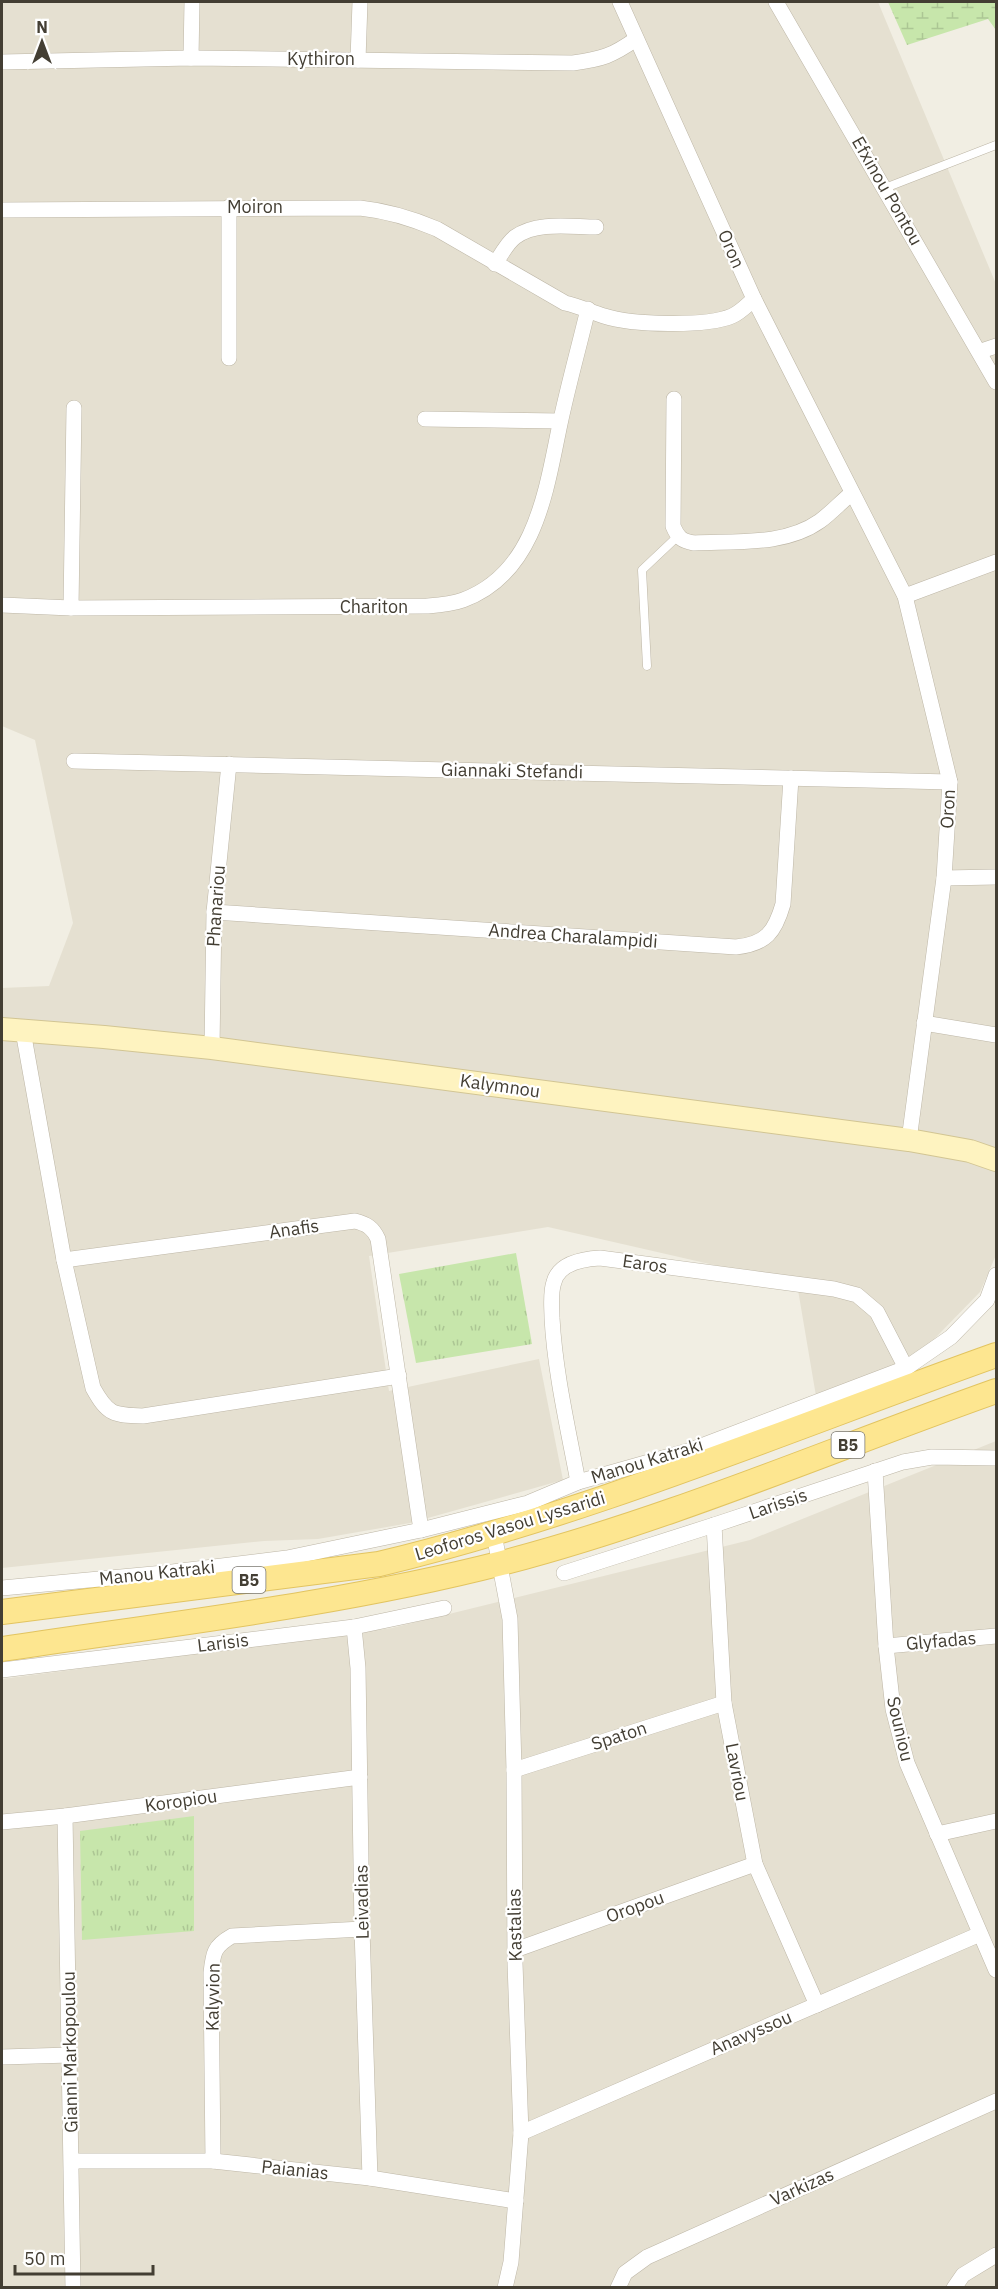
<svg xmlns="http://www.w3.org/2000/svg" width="998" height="2289" font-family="'IBM Plex Sans',sans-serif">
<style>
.residential{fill:#e5e0d1}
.grass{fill:url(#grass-tufts)}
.wetland{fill:url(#wetland-marsh)}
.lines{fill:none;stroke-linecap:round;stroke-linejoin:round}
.lane-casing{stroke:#bdb6a6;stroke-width:9}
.street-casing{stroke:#bdb6a6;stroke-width:16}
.secondary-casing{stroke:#d2c593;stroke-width:24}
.primary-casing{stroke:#e2c460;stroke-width:26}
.lane{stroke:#fff;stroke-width:8}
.street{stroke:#fff;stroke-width:15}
.secondary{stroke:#fef3c0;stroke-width:22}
.primary{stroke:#fde690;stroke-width:24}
.labels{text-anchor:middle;stroke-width:4.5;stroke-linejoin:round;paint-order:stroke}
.shield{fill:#fff;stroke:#7b7870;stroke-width:1.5}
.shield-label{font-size:16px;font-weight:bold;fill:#433e33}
.street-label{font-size:18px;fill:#433e33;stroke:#fff}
</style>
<defs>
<pattern id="grass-tufts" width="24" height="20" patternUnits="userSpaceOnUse" patternTransform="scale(1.5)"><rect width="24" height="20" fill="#c7e6ab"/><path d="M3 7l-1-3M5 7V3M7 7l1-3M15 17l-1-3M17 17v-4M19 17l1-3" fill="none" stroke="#acc694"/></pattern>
<pattern id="wetland-marsh" width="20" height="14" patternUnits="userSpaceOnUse" patternTransform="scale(1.5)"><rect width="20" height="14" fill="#c7e6ab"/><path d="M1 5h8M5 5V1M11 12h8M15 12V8" fill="none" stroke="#acc694"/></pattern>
</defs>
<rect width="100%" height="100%" fill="#f1eee3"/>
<g class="residential">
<path d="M 2,2 L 878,2 L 996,284 L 996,1255 L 980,1292 L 906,1368 L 817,1402 L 797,1284 L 548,1227 L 369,1256 L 389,1391 L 539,1359 L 563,1480 L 410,1523 L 318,1539 L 264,1541 L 2,1568 L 2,988 L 49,986 L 73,923 L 35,740 L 2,726 Z"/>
<path d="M 996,1441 L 996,2287 L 2,2287 L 2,1679 L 392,1628 L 750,1540 Z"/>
</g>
<g class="grass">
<path d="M 516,1253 L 532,1344 L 416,1363 L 399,1274 Z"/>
<path d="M 194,1816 L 194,1931 L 82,1940 L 80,1831 Z"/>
</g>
<path class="wetland" d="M 888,2 L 996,2 L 996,30 L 988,19 L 907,45 Z"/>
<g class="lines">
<g class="lane-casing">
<g id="lane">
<path d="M 885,188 L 996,145"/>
<path d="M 647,666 L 642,570 L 677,537"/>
</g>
</g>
<g class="street-casing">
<g id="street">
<path d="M 620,2 L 754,299 L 905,596 L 950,782 L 944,878 L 909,1140"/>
<path d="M 776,2 L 996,382"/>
<path d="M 191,58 L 192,2"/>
<path d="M 358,60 L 360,2"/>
<path d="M 2,62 L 191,58 L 573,63 C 602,59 612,56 636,39"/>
<path d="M 2,210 L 360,208 C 388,211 411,218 437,229 L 565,303 C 579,306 591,312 604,316 C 632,325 706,327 732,316 C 741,312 747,305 754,299"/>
<path d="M 495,264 C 501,255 507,243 515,237 C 537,221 571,227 596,227"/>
<path d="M 981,351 L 996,346"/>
<path d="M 229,358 L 229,207"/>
<path d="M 674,399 L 673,526 C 678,538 682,541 694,543 C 735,541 785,546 820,521 C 831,513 841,502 852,493"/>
<path d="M 425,419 L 560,421"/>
<path d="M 905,596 L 996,562"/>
<path d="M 2,605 L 71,608 L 427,606 C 439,605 452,604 463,600 C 536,573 546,490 560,424 C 568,386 579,347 588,309"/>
<path d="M 71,608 L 74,408"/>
<path d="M 74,761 L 950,782"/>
<path d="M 944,878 L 996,877"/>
<path d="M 214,912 L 736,947 C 766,944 775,932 783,904 L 791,778"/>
<path d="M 924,1023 L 996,1035"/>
<path d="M 23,1031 L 64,1260 L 93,1388 C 108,1415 113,1415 143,1416 L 399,1376"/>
<path d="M 212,1048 L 214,912 L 229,764"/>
<path d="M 64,1260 L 355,1221 C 367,1224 373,1228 378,1239 L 421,1530"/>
<path d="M 875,1471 L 886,1646 L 893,1709 L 907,1763 L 996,1970"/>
<path d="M 578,1482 C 568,1428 555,1373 552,1318 C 552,1307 550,1293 554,1282 C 559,1263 583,1259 600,1258 L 834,1289 L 857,1295 L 877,1312 L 906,1368"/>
<path d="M 714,1525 L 724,1703 L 755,1864 L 817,2005"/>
<path d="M 494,1534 L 510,1619 L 514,1770 L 515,1963 L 521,2133 L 511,2262 L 505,2288"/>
<path d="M 564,1573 L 714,1525 L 903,1462 L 932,1457 L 996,1458"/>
<path d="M 2,1588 L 164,1573 L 287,1558 L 421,1530 L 528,1503 L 578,1482 L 688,1451 L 906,1368 L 951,1337 L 987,1300 L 996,1275"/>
<path d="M 354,1627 L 358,1668 L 362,1929 L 370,2178"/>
<path d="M 886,1646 L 996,1636"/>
<path d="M 2,1670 L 354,1627 L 444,1608"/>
<path d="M 514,1770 L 724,1703"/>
<path d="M 65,1816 L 73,2288"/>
<path d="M 2,1822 L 65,1816 L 360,1777"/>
<path d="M 937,1834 L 996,1821"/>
<path d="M 515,1950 L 755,1864"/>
<path d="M 2,2057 L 70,2055"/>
<path d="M 521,2133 L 980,1934"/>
<path d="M 72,2161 L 213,2161 L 370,2178 L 516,2201"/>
<path d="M 213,2161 L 211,1973 C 213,1953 214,1946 232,1936 L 362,1929"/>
<path d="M 618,2288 L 625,2273 L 647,2257 L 996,2101"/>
<path d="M 954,2288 L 963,2275 L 996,2255"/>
</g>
</g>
<g class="secondary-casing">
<path id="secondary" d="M 2,1029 L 104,1037 L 212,1048 L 909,1140 L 970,1151 L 996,1160"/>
</g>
<g class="primary-casing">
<g id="primary">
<path d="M 2,1612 L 379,1564 C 591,1513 791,1428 996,1355"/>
<path d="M 2,1649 C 168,1624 338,1605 502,1563 C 671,1519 832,1449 996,1391"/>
</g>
</g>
<use href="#lane" class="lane"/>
<use href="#street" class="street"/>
<use href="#secondary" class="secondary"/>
<use href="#primary" class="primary"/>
</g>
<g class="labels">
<g class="shield">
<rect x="831.5" y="1432" width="33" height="26" rx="4.5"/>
<rect x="232.5" y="1567" width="33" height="26" rx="4.5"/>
</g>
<g class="shield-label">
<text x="848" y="1451">B5</text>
<text x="249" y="1586">B5</text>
</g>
<g class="street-label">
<text x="321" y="65">Kythiron</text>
<text transform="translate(887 191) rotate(60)" y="6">Efxinou Pontou</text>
<text x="255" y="213">Moiron</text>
<text transform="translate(731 249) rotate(66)" y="6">Oron</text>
<text x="374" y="613">Chariton</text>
<text transform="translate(512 771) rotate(1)" y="6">Giannaki Stefandi</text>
<text transform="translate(948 809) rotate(-87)" y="6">Oron</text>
<text transform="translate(216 906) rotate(-86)" y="6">Phanariou</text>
<text transform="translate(573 936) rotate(4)" y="6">Andrea Charalampidi</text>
<text transform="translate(500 1086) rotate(8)" y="6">Kalymnou</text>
<text transform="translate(294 1229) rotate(-8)" y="6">Anafis</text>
<text transform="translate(645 1264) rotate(8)" y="6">Earos</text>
<text transform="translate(647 1461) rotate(-17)" y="6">Manou Katraki</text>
<text transform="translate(778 1504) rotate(-19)" y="6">Larissis</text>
<text transform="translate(510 1526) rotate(-17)" y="6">Leoforos Vasou Lyssaridi</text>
<text transform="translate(157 1573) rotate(-6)" y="6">Manou Katraki</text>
<text transform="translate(941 1641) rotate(-5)" y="6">Glyfadas</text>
<text transform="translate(223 1643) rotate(-7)" y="6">Larisis</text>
<text transform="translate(900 1729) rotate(77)" y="6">Souniou</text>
<text transform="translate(619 1736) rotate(-18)" y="6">Spaton</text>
<text transform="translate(737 1772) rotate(79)" y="6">Lavriou</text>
<text transform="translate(181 1801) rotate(-8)" y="6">Koropiou</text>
<text transform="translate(362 1902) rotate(-91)" y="6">Leivadias</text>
<text transform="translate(635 1907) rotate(-20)" y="6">Oropou</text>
<text transform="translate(515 1925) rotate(-91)" y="6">Kastalias</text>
<text transform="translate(213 1997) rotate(-89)" y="6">Kalyvion</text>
<text transform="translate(751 2033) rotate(-23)" y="6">Anavyssou</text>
<text transform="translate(70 2052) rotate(-91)" y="6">Gianni Markopoulou</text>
<text transform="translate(295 2170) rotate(6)" y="6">Paianias</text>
<text transform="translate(802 2187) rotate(-24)" y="6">Varkizas</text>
</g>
</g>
<rect width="998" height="2289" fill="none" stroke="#433e33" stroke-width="6"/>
<g transform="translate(42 42)" stroke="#ffffff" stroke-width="4.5" paint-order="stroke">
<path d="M0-4.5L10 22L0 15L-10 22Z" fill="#433e33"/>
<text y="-9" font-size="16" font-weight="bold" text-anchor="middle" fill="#433e33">N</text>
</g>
<path d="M15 2265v9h138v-9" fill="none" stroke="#433e33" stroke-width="3"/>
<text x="24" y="2265" font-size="18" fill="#433e33" stroke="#ffffff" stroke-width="4.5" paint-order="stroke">50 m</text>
</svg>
